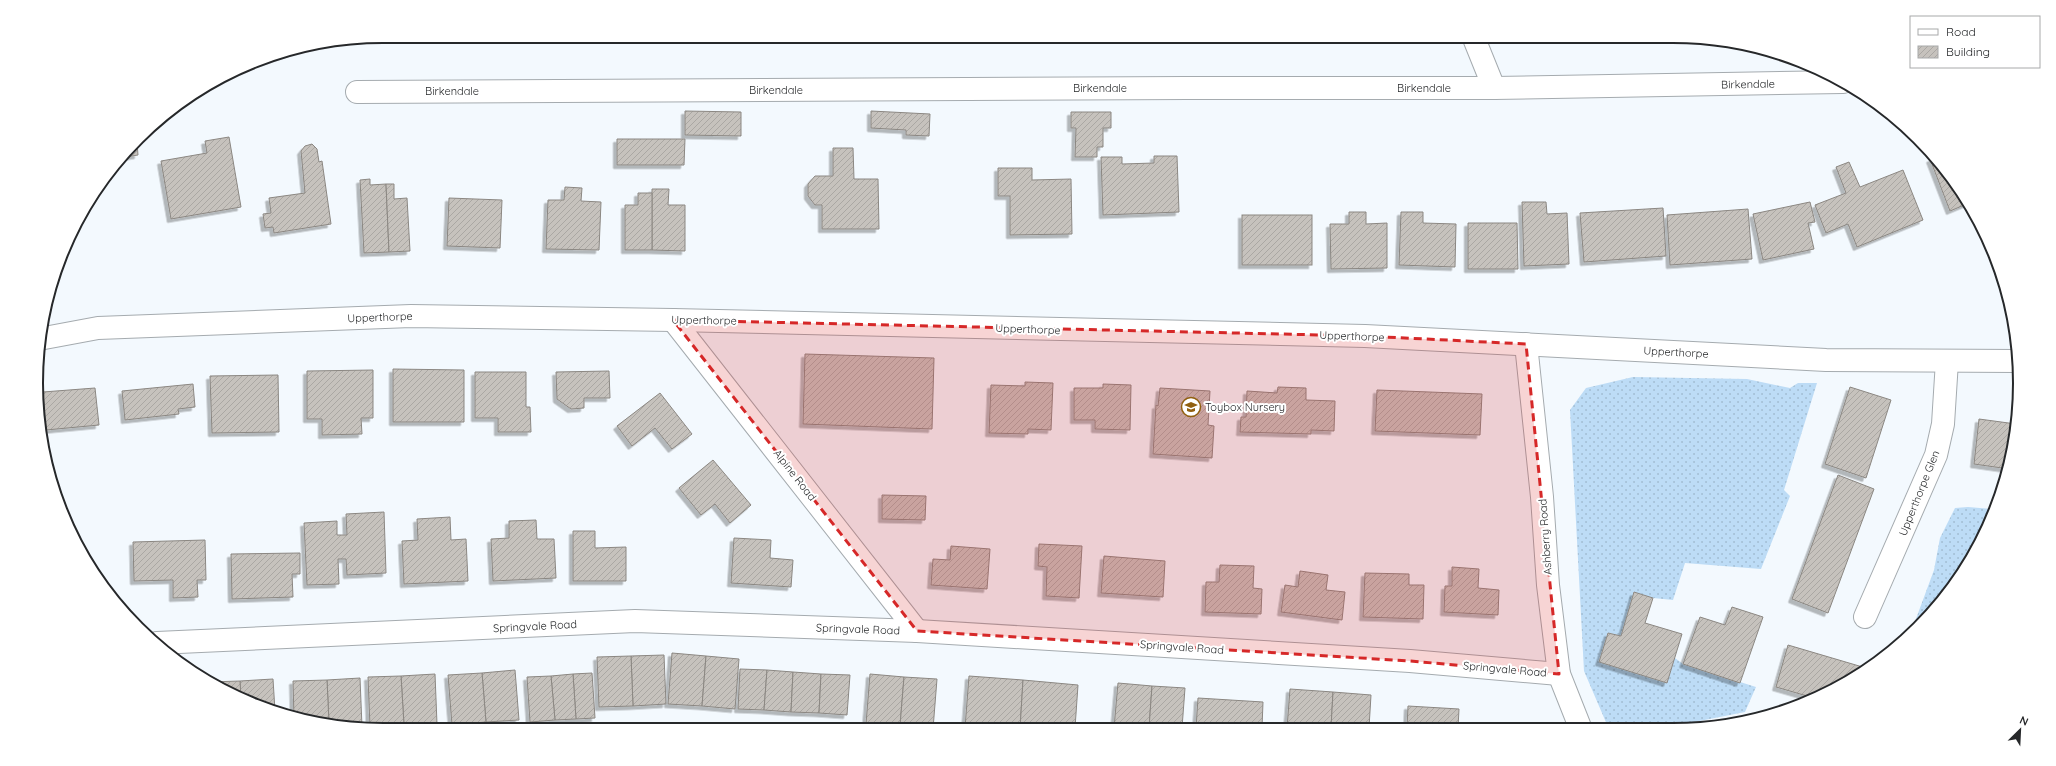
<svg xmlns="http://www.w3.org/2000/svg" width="2056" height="766" font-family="Quicksand,sans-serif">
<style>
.grass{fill:url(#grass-dots)}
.building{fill:url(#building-hatch);stroke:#8b8782;filter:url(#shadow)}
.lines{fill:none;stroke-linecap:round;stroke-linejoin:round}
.street-casing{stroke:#a5abaf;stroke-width:24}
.street{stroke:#fff;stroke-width:22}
.marked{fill:#d62828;fill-opacity:0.2;stroke:#d62828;stroke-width:3;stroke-dasharray:8 5;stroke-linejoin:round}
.labels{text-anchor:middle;stroke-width:4;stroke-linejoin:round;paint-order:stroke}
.street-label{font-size:11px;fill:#26282a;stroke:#fff}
.poi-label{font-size:11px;fill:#26282a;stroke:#fff;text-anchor:start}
.rim{fill:none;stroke:#26282a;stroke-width:2}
</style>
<defs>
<pattern id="grass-dots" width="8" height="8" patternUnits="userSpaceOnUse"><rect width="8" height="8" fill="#bddcf6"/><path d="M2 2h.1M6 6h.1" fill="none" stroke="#a2bdd3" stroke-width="1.8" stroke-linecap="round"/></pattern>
<pattern id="building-hatch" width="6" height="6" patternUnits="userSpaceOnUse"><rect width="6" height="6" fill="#c6c2bd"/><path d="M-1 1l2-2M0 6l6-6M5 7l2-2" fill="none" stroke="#aaa7a3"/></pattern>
<filter id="shadow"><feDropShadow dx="-3.5" dy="3.5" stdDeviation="0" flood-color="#0004"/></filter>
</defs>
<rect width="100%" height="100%" fill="#f3f9fe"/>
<g class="grass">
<path d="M 1633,377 L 1747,379 L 1790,388 L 1798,383 L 1817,383 L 1784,490 L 1790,496 L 1761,569 L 1685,563 L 1673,600 L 1653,598 L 1634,592 L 1621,636 L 1608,633 L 1599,661 L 1675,658 L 1683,664 L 1756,687 L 1745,712 L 1669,727 L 1608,727 L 1584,671 L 1570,410 L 1586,388 Z"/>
<path d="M 1968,507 L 1992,509 L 1962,576 L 1910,635 L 1934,570 L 1940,538 L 1955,508 Z"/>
</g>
<g class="building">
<path d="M 299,50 L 257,65 L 252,63 L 271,54 Z"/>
<path d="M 685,111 L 741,112 L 741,136 L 685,135 Z"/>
<path d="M 871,111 L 930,114 L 929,136 L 906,135 L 906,130 L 871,128 Z"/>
<path d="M 1071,112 L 1111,112 L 1111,128 L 1103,128 L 1103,147 L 1097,147 L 1097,157 L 1075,157 L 1076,128 L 1071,128 Z"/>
<path d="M 229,137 L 241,207 L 171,219 L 161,161 L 207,153 L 205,141 Z"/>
<path d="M 617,139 L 685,139 L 684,165 L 617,165 Z"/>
<path d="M 137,143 L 138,155 L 126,157 Z"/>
<path d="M 312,144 L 317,149 L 319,162 L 322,161 L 331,224 L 274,233 L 273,227 L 265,228 L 263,214 L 271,213 L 269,198 L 305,193 L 301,151 L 305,146 Z"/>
<path d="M 833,148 L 853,148 L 854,179 L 878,179 L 879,229 L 822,229 L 822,205 L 815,205 L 808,196 L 808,184 L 815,176 L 833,176 Z"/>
<path d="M 1154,156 L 1177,156 L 1179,212 L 1103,215 L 1101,157 L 1122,157 L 1122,164 L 1154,163 Z"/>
<path d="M 1936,157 L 1969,203 L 1950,211 L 1930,159 Z"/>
<path d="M 1849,162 L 1860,187 L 1903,170 L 1923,220 L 1857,247 L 1848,224 L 1826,233 L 1815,205 L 1846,193 L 1836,167 Z"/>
<path d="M 998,168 L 1032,168 L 1032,180 L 1071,179 L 1072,234 L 1010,235 L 1010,196 L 998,196 Z"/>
<path d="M 370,179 L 370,185 L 386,184 L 389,252 L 364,253 L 360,180 Z"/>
<path d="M 386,184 L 394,184 L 394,199 L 407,198 L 410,251 L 389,252 Z"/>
<path d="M 565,187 L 582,188 L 581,201 L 601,202 L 599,250 L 546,249 L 548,200 L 564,200 Z"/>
<path d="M 652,189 L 669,189 L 668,205 L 685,205 L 685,251 L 652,250 Z"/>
<path d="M 638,193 L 652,193 L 652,250 L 625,250 L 625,205 L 638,205 Z"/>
<path d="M 449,198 L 502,200 L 500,248 L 447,246 Z"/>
<path d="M 1522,202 L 1546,202 L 1547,214 L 1567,213 L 1569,264 L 1524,266 Z"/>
<path d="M 1810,202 L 1815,222 L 1808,223 L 1814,249 L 1763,260 L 1753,214 Z"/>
<path d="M 1663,208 L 1666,256 L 1584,262 L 1580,213 Z"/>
<path d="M 1748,209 L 1752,259 L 1670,265 L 1667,215 Z"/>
<path d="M 1349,212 L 1366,212 L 1366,224 L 1387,223 L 1387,268 L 1331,269 L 1330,224 L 1349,224 Z"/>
<path d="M 1401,212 L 1423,212 L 1423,223 L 1456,224 L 1455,267 L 1399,265 Z"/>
<rect x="1242" y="215" width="70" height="50"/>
<path d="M 1468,223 L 1517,223 L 1518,269 L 1468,269 Z"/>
<path d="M 805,354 L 934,358 L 932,429 L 803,424 Z"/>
<path d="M 393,369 L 464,370 L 464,422 L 393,422 Z"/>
<path d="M 373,370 L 373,418 L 361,418 L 362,434 L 322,435 L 322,419 L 307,419 L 307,371 Z"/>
<path d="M 609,371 L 610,398 L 584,398 L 584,408 L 571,409 L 557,399 L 556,372 Z"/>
<path d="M 475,372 L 526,372 L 526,407 L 530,407 L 531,432 L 498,432 L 498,418 L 475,418 Z"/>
<path d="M 278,375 L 279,432 L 212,433 L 210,376 Z"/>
<path d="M 1025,382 L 1053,383 L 1051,430 L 1028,429 L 1028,434 L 989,433 L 991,385 L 1025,386 Z"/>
<path d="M 193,384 L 195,407 L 178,409 L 179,414 L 125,420 L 122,391 Z"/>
<path d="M 1103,384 L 1131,385 L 1130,430 L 1095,429 L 1095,420 L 1074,420 L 1074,388 L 1103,388 Z"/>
<path d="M 1278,387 L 1306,388 L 1306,400 L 1335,401 L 1334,431 L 1311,430 L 1311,434 L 1240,432 L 1241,417 L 1246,417 L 1247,391 L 1277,393 Z"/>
<path d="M 1850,387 L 1891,400 L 1866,478 L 1825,464 Z"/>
<path d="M 95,388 L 99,425 L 46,430 L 43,392 Z"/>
<path d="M 1160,388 L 1210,391 L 1208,425 L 1214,426 L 1212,458 L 1153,454 L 1156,405 L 1158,406 Z"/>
<path d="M 1377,390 L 1482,394 L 1480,435 L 1375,431 Z"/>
<path d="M 660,393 L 692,434 L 672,449 L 655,428 L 632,446 L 617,426 Z"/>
<path d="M 1979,419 L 2016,424 L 2009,469 L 1974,464 Z"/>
<path d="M 713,460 L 751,505 L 730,523 L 715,504 L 701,515 L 679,488 Z"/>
<path d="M 1838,475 L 1874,489 L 1828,613 L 1792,599 Z"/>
<path d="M 882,495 L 926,496 L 925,520 L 882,519 Z"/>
<path d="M 384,512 L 386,573 L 347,575 L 346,559 L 338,559 L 339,584 L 307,585 L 304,523 L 337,521 L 337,535 L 347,535 L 346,514 Z"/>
<path d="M 450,517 L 451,540 L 466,539 L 468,581 L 404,584 L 402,541 L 418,540 L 417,519 Z"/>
<path d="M 536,520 L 537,539 L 554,539 L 556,578 L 493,581 L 491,539 L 509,538 L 509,521 Z"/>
<path d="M 573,531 L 595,531 L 595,548 L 626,547 L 626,581 L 573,581 Z"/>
<path d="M 734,538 L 771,540 L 770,558 L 793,560 L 791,587 L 731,583 Z"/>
<path d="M 205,540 L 206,580 L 197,580 L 198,597 L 173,598 L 173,580 L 134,581 L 133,542 Z"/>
<path d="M 1039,544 L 1082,546 L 1079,598 L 1046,596 L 1047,567 L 1038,566 Z"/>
<path d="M 951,546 L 990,549 L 987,589 L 931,585 L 933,559 L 950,560 Z"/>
<path d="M 300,553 L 300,574 L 292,574 L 293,597 L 232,599 L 231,554 Z"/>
<path d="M 1104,556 L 1165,561 L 1163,597 L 1101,593 Z"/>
<path d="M 1220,565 L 1254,566 L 1253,588 L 1262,589 L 1261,614 L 1205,612 L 1206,582 L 1219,582 Z"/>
<path d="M 1452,567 L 1479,569 L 1478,588 L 1499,590 L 1498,615 L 1444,612 L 1445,586 L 1452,586 Z"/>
<path d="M 1300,571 L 1328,575 L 1326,590 L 1345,592 L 1342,620 L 1281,612 L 1285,585 L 1298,587 Z"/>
<path d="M 1365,573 L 1409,574 L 1409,585 L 1424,585 L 1423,619 L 1363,617 Z"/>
<path d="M 1634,592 L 1653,598 L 1645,623 L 1682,634 L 1667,683 L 1599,662 L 1608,633 L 1621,636 Z"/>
<path d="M 1732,607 L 1763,617 L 1740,683 L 1683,664 L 1700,617 L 1725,625 Z"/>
<path d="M 1788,645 L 1866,668 L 1826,694 L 1814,698 L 1776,687 Z"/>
<path d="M 672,653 L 706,656 L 702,706 L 668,704 Z"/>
<path d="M 664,655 L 666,704 L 633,706 L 631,656 Z"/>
<path d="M 631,656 L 633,706 L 599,707 L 597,657 Z"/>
<path d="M 706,656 L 739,659 L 735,709 L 702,706 Z"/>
<path d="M 740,669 L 767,670 L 764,710 L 738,709 Z"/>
<path d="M 515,670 L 519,720 L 486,722 L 482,673 Z"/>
<path d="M 767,670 L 793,672 L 791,712 L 764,710 Z"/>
<path d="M 793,672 L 821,674 L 819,713 L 791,712 Z"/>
<path d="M 482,673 L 486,722 L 452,725 L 448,675 Z"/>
<path d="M 592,673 L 595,718 L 576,719 L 573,674 Z"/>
<path d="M 435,674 L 437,724 L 404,725 L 401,676 Z"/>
<path d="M 573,674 L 576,719 L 555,720 L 551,676 Z"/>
<path d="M 821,674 L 850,675 L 847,715 L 819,713 Z"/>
<path d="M 870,674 L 904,677 L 900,726 L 866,724 Z"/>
<path d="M 401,676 L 404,725 L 370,727 L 368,677 Z"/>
<path d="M 551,676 L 555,720 L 530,722 L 527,677 Z"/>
<path d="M 969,676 L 1023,680 L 1020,729 L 965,728 Z"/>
<path d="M 904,677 L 937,679 L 933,729 L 900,726 Z"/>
<path d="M 360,678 L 362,727 L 329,723 L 327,680 Z"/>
<path d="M 273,679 L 275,711 L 241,698 L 240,681 Z"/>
<path d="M 327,680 L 329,723 L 294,718 L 293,681 Z"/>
<path d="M 1023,680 L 1078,685 L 1075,728 L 1020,729 Z"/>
<path d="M 240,681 L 241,698 L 230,694 L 209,682 Z"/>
<path d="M 1118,683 L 1152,686 L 1149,728 L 1114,728 Z"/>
<path d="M 1152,686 L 1185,688 L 1182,728 L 1149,728 Z"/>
<path d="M 1290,689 L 1333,692 L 1331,728 L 1287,728 Z"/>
<path d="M 1333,692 L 1371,695 L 1369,728 L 1331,728 Z"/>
<path d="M 1198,698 L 1263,702 L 1262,728 L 1196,728 Z"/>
<path d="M 1408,706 L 1459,709 L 1458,728 L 1407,728 Z"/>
</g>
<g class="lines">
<g class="street-casing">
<g id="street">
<path d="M 1473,36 L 1494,88"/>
<path d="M 357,92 L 1188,88 L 1494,88 L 1843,82"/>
<path d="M 673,320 L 917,631"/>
<path d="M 39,339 L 98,328 L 411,316 L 673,320 L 1365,336 L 1826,360 L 2018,361"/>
<path d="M 1526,344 L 1542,497 L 1548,585 L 1559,674 L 1580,727"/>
<path d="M 1865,617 L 1936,455 L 1943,424 L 1947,361"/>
<path d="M 157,643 L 635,621 L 917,631 L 1410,661 L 1559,674"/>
</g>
</g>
<use href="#street" class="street"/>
</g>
<path class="marked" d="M 673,320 L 1365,336 L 1526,344 L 1559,674 L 1410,661 L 917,631 Z"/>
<defs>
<g id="school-ring" transform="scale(1)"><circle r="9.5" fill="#fff" stroke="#91600f" stroke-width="1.5"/><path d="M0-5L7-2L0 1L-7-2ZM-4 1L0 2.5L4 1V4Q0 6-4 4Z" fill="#91600f"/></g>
</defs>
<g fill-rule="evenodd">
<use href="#school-ring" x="1191" y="407"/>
</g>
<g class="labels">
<g class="street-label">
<text transform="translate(1748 84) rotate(-1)" y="4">Birkendale</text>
<text x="1100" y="92">Birkendale</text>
<text x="1424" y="92">Birkendale</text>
<text x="776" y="94">Birkendale</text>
<text x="452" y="95">Birkendale</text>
<text transform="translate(380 317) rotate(-2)" y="4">Upperthorpe</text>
<text transform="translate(704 320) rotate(1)" y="4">Upperthorpe</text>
<text transform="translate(1028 329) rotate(2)" y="4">Upperthorpe</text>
<text transform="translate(1352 336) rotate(2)" y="4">Upperthorpe</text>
<text transform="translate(1676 352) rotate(3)" y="4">Upperthorpe</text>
<text transform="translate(795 475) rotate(52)" y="4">Alpine Road</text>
<text transform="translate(1919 493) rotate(-68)" y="4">Upperthorpe Glen</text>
<text transform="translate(1545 537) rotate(-94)" y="4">Ashberry Road</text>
<text transform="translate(535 626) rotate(-3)" y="4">Springvale Road</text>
<text transform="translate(858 629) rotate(2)" y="4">Springvale Road</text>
<text transform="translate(1182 647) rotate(4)" y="4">Springvale Road</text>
<text transform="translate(1505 669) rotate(5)" y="4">Springvale Road</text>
</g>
<g class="poi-label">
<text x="1205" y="411">Toybox Nursery</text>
</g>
</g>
<path d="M0 0H2056V766H0ZM383 43H1673A340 340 0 0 1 2013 383V383A340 340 0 0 1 1673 723H383A340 340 0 0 1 43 383V383A340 340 0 0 1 383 43Z" fill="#fff" fill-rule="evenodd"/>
<path class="rim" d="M383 43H1673A340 340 0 0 1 2013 383V383A340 340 0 0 1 1673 723H383A340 340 0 0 1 43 383V383A340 340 0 0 1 383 43Z"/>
<rect x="1910" y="16" width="130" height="52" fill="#ffffff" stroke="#a8a9aa"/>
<rect x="1918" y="29" width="20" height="6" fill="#ffffff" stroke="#a8a9aa"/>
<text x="1946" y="36" font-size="12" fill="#26282a">Road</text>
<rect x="1918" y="46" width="20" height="12" fill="url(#building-hatch)" stroke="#a8a9aa"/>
<text x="1946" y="56" font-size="12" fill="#26282a">Building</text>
<g transform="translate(2020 730) rotate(24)" stroke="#ffffff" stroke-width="3" paint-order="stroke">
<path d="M0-3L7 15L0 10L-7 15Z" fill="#26282a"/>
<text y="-6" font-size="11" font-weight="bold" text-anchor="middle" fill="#26282a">N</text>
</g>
</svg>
